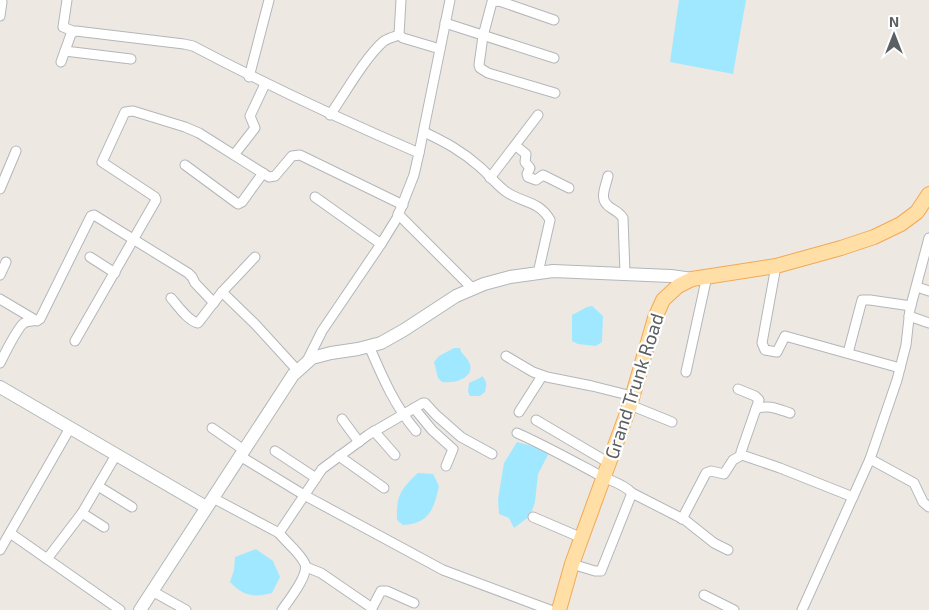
<svg xmlns="http://www.w3.org/2000/svg" width="929" height="610" font-family="'Exo 2',sans-serif">
<style>
.water{fill:#a0e8ff}
.lines{fill:none;stroke-linecap:round;stroke-linejoin:round}
.street-casing{stroke:#b3b6ba;stroke-width:11}
.secondary-casing{stroke:#b1b7ba;stroke-width:14}
.primary-casing{stroke:#f3a855;stroke-width:16}
.street{stroke:#fff;stroke-width:9}
.secondary{stroke:#fff;stroke-width:12}
.primary{stroke:#ffdfa5;stroke-width:14}
.labels{text-anchor:middle;stroke-width:4.5;stroke-linejoin:round;paint-order:stroke}
.street-label{font-size:19px;fill:#5a6063;stroke:#fff}
</style>
<rect width="100%" height="100%" fill="#ede9e2"/>
<g class="water">
<path d="M 679,0 L 746,0 L 733,74 L 670,62 Z"/>
<path d="M 592,306 L 603,316 L 602,342 L 596,346 L 578,344 L 572,341 L 572,315 L 587,307 Z"/>
<path d="M 454,348 L 460,348 C 461,354 466,356 469,362 C 477,378 453,384 442,382 L 438,378 L 434,362 L 439,356 Z"/>
<path d="M 482,376 C 487,381 487,385 485,392 L 480,396 L 470,396 L 468,392 L 469,383 L 480,378 Z"/>
<path d="M 517,442 L 550,451 L 538,474 L 535,502 L 530,516 L 514,528 L 509,518 L 499,514 L 498,499 L 504,463 Z"/>
<path d="M 418,473 L 433,474 L 439,486 C 434,509 429,524 403,525 L 397,520 C 396,496 400,490 418,473 Z"/>
<path d="M 256,549 L 273,561 L 280,577 L 272,593 C 254,598 243,596 230,582 L 234,570 L 235,557 Z"/>
</g>
<g class="lines">
<g class="street-casing">
<g id="street">
<path d="M 67,0 L 63,27 L 73,31"/>
<path d="M 401,0 L 399,35 L 403,38 L 440,49"/>
<path d="M 0,16 L 2,2 L 1,0"/>
<path d="M 554,20 L 499,1 L 492,2 L 483,36 L 479,65 L 480,68 L 488,73 L 555,93"/>
<path d="M 445,23 L 554,58"/>
<path d="M 65,51 L 131,59"/>
<path d="M 61,62 L 71,34 L 76,31 L 184,44 L 193,46 C 267,85 342,120 419,153"/>
<path d="M 249,77 L 269,0"/>
<path d="M 330,115 C 344,95 366,56 384,41 C 389,38 393,37 399,35"/>
<path d="M 424,132 C 445,142 462,151 480,167 C 489,175 496,184 505,191 C 521,203 539,200 550,220 L 538,273"/>
<path d="M 516,146 L 526,154 L 525,162 L 530,168 L 527,174 L 528,177 L 536,180 L 543,175 L 569,188"/>
<path d="M 234,155 L 255,128 L 250,116 L 265,84"/>
<path d="M 185,165 L 238,204 L 242,202 L 263,173"/>
<path d="M 608,176 C 605,189 598,200 611,208 C 616,211 620,213 623,218 L 625,273"/>
<path d="M 490,178 L 538,115"/>
<path d="M 0,189 L 16,151"/>
<path d="M 315,197 L 381,244"/>
<path d="M 398,214 L 473,289"/>
<path d="M 90,257 L 115,273"/>
<path d="M 776,266 L 762,343 L 765,350 L 777,352 L 785,336 L 900,368"/>
<path d="M 0,275 L 6,262"/>
<path d="M 917,287 L 929,291"/>
<path d="M 222,292 L 255,324 L 298,371"/>
<path d="M 171,298 C 178,306 188,321 198,323 L 222,292 L 255,257"/>
<path d="M 0,299 L 37,321"/>
<path d="M 909,316 L 929,323"/>
<path d="M 75,341 L 156,200 L 155,197 L 102,162 L 125,112 L 133,111 L 185,127 L 199,133 L 269,177 L 275,176 L 292,156 L 300,155 L 403,205"/>
<path d="M 369,346 C 382,376 394,405 416,431"/>
<path d="M 848,353 L 862,300 L 870,300 L 911,306"/>
<path d="M 506,356 L 533,372 L 547,377 L 592,386 L 632,396"/>
<path d="M 307,361 L 322,331 L 381,244 L 397,218 L 414,175 L 419,153 L 450,0"/>
<path d="M 0,363 C 4,355 18,327 24,323 C 29,320 35,322 40,319 L 91,216 L 94,215 L 188,273 L 192,277 L 195,283 L 214,303"/>
<path d="M 686,372 L 707,276"/>
<path d="M 738,389 L 755,396 L 759,400 L 741,452 L 742,455 L 780,468 L 853,497"/>
<path d="M 630,405 L 672,422"/>
<path d="M 414,408 L 432,430 L 453,449 L 446,466"/>
<path d="M 756,409 C 768,404 778,409 790,413"/>
<path d="M 519,412 L 542,376"/>
<path d="M 342,419 L 359,442"/>
<path d="M 536,420 L 609,463"/>
<path d="M 212,428 L 244,450"/>
<path d="M 374,431 L 395,455"/>
<path d="M 517,433 C 546,446 573,461 601,476 C 611,481 624,484 632,493 L 685,520 L 714,543 L 728,550"/>
<path d="M 275,451 L 316,478"/>
<path d="M 240,456 L 304,495 L 443,570 L 550,610"/>
<path d="M 339,456 L 384,488"/>
<path d="M 870,459 L 897,380 L 906,345 L 910,309 L 929,238"/>
<path d="M 98,486 L 132,507"/>
<path d="M 213,498 L 279,533 L 322,469 L 368,435 L 423,403 L 425,403 L 436,415 L 461,437 L 492,454"/>
<path d="M 82,513 L 104,527"/>
<path d="M 533,517 L 582,538"/>
<path d="M 682,519 L 706,473 L 711,471 L 724,474 L 733,460 L 742,455"/>
<path d="M 10,533 L 120,610"/>
<path d="M 279,533 C 286,542 301,554 305,564 C 309,575 289,600 282,610"/>
<path d="M 0,550 L 70,428"/>
<path d="M 47,559 L 82,513 L 116,455"/>
<path d="M 572,564 L 595,571 L 601,571 L 632,493"/>
<path d="M 306,567 L 321,573 L 372,608"/>
<path d="M 152,591 L 186,610"/>
<path d="M 704,595 L 734,610"/>
<path d="M 371,610 L 381,591 L 387,591 L 414,603"/>
<path d="M 802,610 L 870,459 L 914,483 L 923,502 L 929,507"/>
</g>
</g>
<g class="secondary-casing">
<g id="secondary">
<path d="M 0,387 L 206,507"/>
<path d="M 140,610 L 293,375 L 312,358 L 331,353 L 358,349 L 381,343 L 404,330 L 456,296 L 484,284 L 510,277 L 553,271 L 671,276 L 692,279"/>
</g>
</g>
<g class="primary-casing">
<path id="primary" d="M 559,610 L 572,564 L 630,405 L 655,318 L 663,300 L 678,286 L 692,279 L 776,266 L 841,248 L 874,237 L 901,224 L 917,212 L 929,194"/>
</g>
<use href="#street" class="street"/>
<use href="#secondary" class="secondary"/>
<use href="#primary" class="primary"/>
</g>
<g class="labels">
<g class="street-label">
<text transform="translate(634 386) rotate(-72)" y="7">Grand Trunk Road</text>
</g>
</g>
<g transform="translate(894 35)" stroke="#ffffff" stroke-width="4" paint-order="stroke">
<path d="M0-4L9 19L0 12L-9 19Z" fill="#5a6063"/>
<text y="-8" font-size="14" font-weight="bold" text-anchor="middle" fill="#5a6063">N</text>
</g>
</svg>
